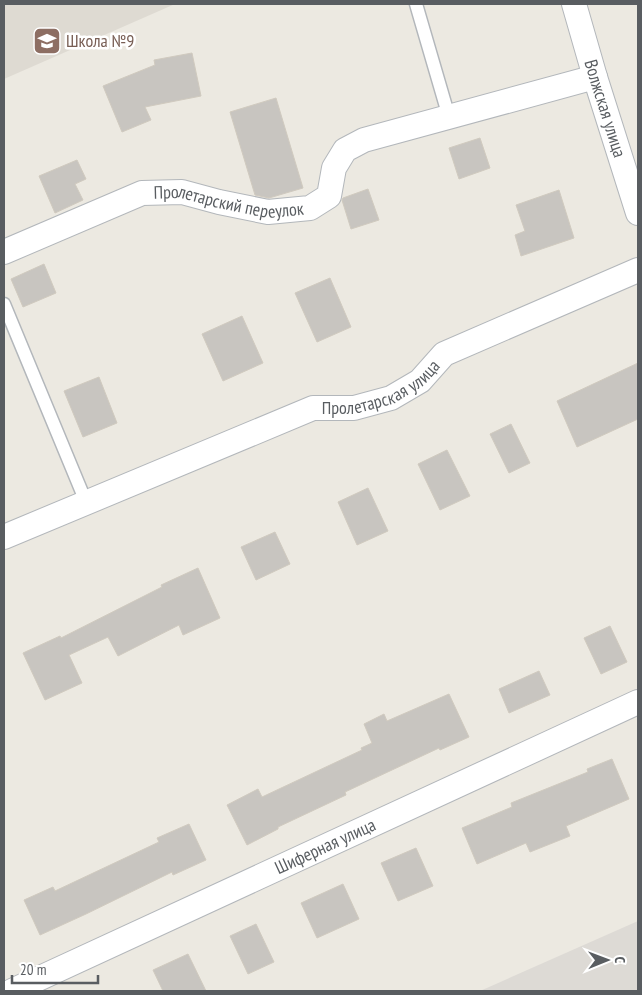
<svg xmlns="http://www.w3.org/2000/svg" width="642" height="995" font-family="'PT Sans Narrow',sans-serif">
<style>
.industrial{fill:#dddad5}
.education{fill:#dedad2}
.building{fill:#c8c5c0;stroke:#d0cabf}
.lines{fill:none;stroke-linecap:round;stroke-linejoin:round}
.service-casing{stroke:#b3b7bb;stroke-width:15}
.minor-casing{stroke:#b3b7bb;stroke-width:26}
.service{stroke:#fff;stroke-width:12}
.minor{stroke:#fff;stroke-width:24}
.labels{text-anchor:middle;stroke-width:5;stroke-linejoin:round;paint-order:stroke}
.education-label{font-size:18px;fill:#785e54;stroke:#fff;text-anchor:start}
.street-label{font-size:18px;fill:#595d61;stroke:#fff}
</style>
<rect width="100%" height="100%" fill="#ece9e1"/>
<path class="industrial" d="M 638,921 L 638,991 L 480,991 Z"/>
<path class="education" d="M 4,4 L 175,4 L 4,79 Z"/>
<g class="building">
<path d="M 192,53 L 201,96 L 145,107 L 151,120 L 122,132 L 103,86 L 155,65 L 154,60 Z"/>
<path d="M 276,98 L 303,188 L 269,198 L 255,195 L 230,112 Z"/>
<path d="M 480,138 L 490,168 L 459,179 L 449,148 Z"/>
<path d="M 77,160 L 86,179 L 75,184 L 83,200 L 55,213 L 39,176 Z"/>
<path d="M 368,189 L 379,220 L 351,229 L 342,200 L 343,198 Z"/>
<path d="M 559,190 L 574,238 L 521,256 L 515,235 L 525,231 L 516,205 Z"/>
<path d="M 44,264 L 56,293 L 23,307 L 11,279 Z"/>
<path d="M 330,278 L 351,327 L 317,342 L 295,293 Z"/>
<path d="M 242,316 L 263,363 L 223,381 L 202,334 Z"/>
<path d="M 638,363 L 638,419 L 577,447 L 557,401 Z"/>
<path d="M 99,377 L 117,423 L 83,437 L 64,391 Z"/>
<path d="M 511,424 L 530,463 L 509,473 L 490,434 Z"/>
<path d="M 447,450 L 470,496 L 440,510 L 418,464 Z"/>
<path d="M 368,488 L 388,531 L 357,545 L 338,502 Z"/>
<path d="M 275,532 L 290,564 L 256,580 L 241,547 Z"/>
<path d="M 198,568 L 220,618 L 183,635 L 179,625 L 118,656 L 108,637 L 69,655 L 82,683 L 45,700 L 23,653 L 60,636 L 61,638 L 162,587 L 161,585 Z"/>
<path d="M 610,626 L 627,662 L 601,674 L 584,638 Z"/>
<path d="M 539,671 L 550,695 L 509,713 L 499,689 Z"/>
<path d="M 449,694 L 469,737 L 440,750 L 439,748 L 345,792 L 346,795 L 278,827 L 278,829 L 247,845 L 227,805 L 258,789 L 262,797 L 362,750 L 361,748 L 372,743 L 364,724 L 384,714 L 387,721 Z"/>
<path d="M 612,759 L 629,799 L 566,826 L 570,836 L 530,852 L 526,843 L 477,864 L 462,828 L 512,807 L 511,803 L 588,772 L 587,769 Z"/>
<path d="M 189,824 L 206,860 L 173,875 L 172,872 L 86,914 L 40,935 L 24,900 L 53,887 L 55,891 L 159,842 L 157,838 Z"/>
<path d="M 416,848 L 433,886 L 398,901 L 381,863 Z"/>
<path d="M 343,884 L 359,919 L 317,938 L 301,903 Z"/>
<path d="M 256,924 L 274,962 L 248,974 L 230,936 Z"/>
<path d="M 188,954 L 206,991 L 163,991 L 153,970 Z"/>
</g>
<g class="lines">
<g class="service-casing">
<g id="service">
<path d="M 416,4 L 449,117"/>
<path d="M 4,304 L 86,502"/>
</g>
</g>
<g class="minor-casing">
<g id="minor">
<path id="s1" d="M 574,4 L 595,77 L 638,213"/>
<path id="s2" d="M 4,252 L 142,193 L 182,192 L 219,202 L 268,212 L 310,208 L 329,196 L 334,168 L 345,150 L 364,140 L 595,77"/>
<path id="s3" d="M 4,537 L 313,408 L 354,408 L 391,398 L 420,381 L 444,354 L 638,270"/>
<path id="s4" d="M 12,991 L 638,702"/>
</g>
</g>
<use href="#service" class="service"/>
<use href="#minor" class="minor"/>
</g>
<defs>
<g id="school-square" transform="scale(1.4375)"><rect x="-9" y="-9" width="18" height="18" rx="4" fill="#8d6e63" stroke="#fff"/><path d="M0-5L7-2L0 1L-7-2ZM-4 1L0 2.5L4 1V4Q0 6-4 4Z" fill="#fff"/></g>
</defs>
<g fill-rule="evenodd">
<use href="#school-square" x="47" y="41"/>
</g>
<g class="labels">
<g class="education-label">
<text x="66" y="47">Школа №9</text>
</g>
<g class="street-label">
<text dy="6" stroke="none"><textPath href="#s1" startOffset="109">Волжская улица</textPath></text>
<text dy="6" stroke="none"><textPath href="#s2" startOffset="238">Пролетарский переулок</textPath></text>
<text dy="6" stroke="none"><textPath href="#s3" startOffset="408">Пролетарская улица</textPath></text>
<text dy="6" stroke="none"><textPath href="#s4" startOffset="345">Шиферная улица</textPath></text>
</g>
</g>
<rect width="642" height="995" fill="none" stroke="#595d61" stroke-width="10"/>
<g transform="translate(607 960) rotate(89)" stroke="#ffffff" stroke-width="4" paint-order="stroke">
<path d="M0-4L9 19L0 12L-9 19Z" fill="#595d61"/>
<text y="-8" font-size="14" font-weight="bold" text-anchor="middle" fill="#595d61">С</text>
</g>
<path d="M12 975v8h86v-8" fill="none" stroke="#595d61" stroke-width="2.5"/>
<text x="20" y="975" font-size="15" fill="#595d61" stroke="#ffffff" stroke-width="4" paint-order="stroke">20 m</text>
</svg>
